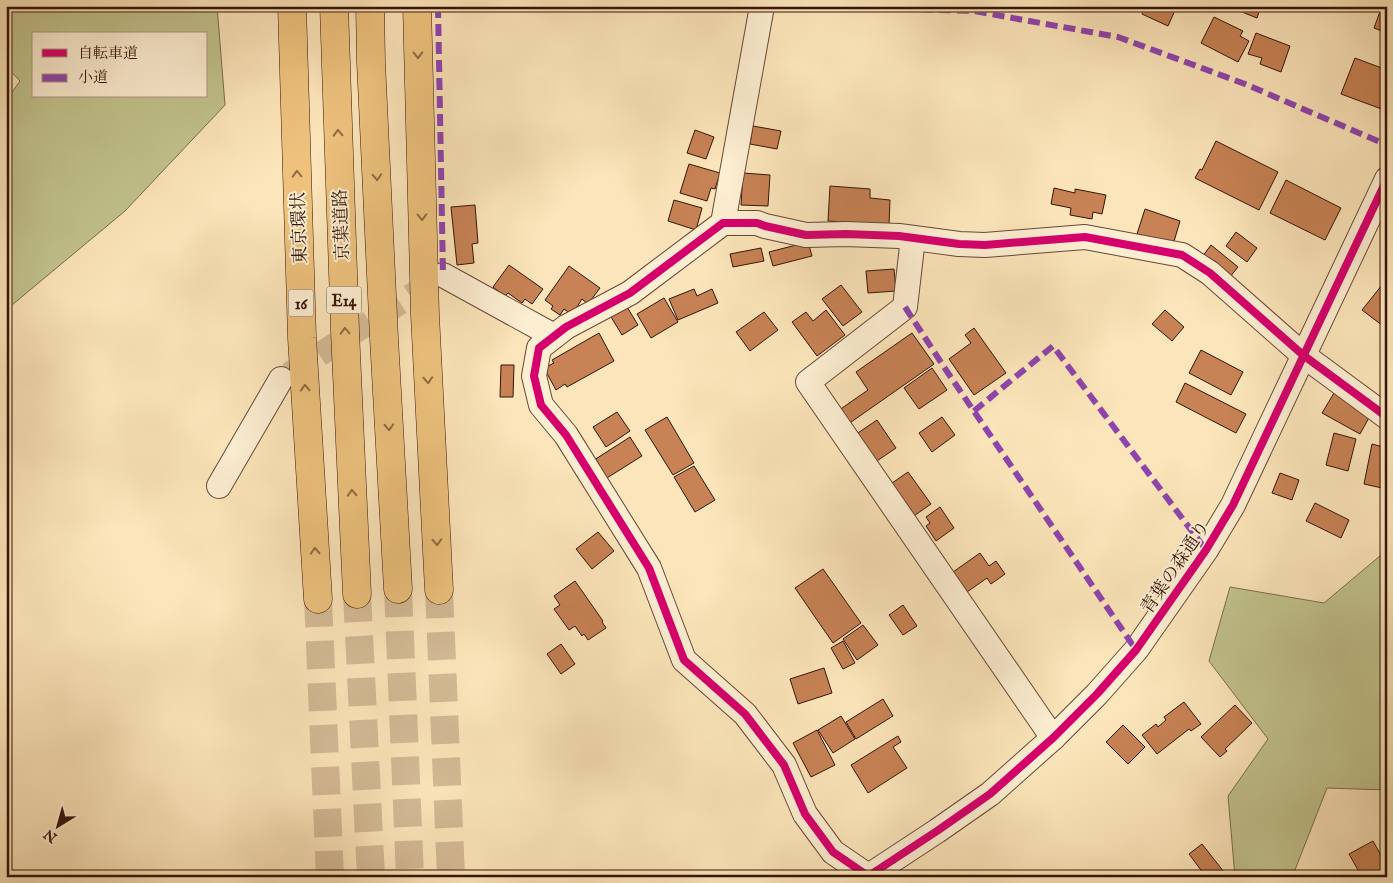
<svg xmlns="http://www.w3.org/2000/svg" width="1393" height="883" font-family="'IM FELL English','Noto Serif JP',serif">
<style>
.green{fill:#c2c38d;stroke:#7c6c4a;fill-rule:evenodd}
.building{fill:#c78255;stroke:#351407}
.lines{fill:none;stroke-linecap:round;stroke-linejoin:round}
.minor-tunnel{stroke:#d4bb96;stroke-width:24;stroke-dasharray:24 12;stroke-linecap:butt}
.highway-tunnel{stroke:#d4bb96;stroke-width:28;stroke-dasharray:28 14;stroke-linecap:butt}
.minor-casing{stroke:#674834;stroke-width:26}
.highway-casing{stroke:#351407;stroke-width:29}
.minor{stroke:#fdeed2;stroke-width:24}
.highway{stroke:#eec27d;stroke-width:28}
.quiet{stroke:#8e44ad;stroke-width:6;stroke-dasharray:12 6;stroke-linecap:butt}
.cycleway-casing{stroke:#fdeed2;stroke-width:11}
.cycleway{stroke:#d6006c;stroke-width:8}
.oneway{stroke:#926b42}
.labels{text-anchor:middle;stroke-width:4;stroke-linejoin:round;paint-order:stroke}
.shield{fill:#fdeed2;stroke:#715544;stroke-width:1}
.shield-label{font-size:16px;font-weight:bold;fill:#351407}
.street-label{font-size:18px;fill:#351407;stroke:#fdeed2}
</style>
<rect width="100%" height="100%" fill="#fce5ba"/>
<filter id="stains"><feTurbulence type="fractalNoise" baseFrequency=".004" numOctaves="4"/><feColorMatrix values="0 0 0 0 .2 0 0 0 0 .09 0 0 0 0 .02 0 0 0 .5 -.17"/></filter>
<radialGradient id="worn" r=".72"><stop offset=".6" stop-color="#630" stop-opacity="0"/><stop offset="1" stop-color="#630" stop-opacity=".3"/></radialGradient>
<g class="green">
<path d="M 6,6 L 217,6 L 225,105 L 125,211 L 6,310 L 6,101 L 20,81 L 6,66 ZM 34,34 L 206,34 L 206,96 L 34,96 Z"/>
<path d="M 1387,550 L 1387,790 L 1327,788 L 1293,875 L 1293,877 L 1235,877 L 1228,796 L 1268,739 L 1209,661 L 1230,587 L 1324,603 Z"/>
</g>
<g class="building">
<path d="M 1145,6 L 1177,6 L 1168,26 L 1142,14 Z"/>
<path d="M 1238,6 L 1261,6 L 1257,18 L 1237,10 Z"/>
<path d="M 1291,6 L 1309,6 L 1307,12 Z"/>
<path d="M 1382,6 L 1387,6 L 1387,33 L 1374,28 Z"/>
<path d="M 1214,17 L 1243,31 L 1240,36 L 1249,41 L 1238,62 L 1201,43 Z"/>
<path d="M 1256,33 L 1290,46 L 1281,72 L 1260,64 L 1262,58 L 1248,54 Z"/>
<path d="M 1355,58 L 1387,70 L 1387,111 L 1341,94 Z"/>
<path d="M 753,126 L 781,131 L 777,149 L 750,144 Z"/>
<path d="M 695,130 L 714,137 L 706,159 L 687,153 Z"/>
<path d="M 1216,141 L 1278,172 L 1259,210 L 1195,178 L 1200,169 L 1202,170 Z"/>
<path d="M 689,164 L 720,173 L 715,189 L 711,188 L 707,201 L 680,193 Z"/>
<path d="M 743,173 L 770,175 L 768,206 L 741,205 Z"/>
<path d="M 1286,180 L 1341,208 L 1325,240 L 1270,213 Z"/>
<path d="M 830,186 L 870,189 L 870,198 L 890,200 L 889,225 L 828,221 Z"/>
<path d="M 1054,188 L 1075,193 L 1075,189 L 1106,195 L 1102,214 L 1093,212 L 1092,219 L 1070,215 L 1071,208 L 1051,204 Z"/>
<path d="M 674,200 L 702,208 L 696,230 L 668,221 Z"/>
<path d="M 475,205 L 478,243 L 472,244 L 474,263 L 457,265 L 451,207 Z"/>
<path d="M 1145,209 L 1180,221 L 1173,245 L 1137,234 Z"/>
<path d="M 1236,232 L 1257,248 L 1247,262 L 1226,246 Z"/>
<path d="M 808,242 L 812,256 L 773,266 L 769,252 Z"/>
<path d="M 1211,245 L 1238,267 L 1226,282 L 1199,261 Z"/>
<path d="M 761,248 L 764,261 L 733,267 L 730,254 Z"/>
<path d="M 509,265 L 543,289 L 532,304 L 525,299 L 522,303 L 508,293 L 505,296 L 493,287 Z"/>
<path d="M 569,266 L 600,288 L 588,304 L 582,299 L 572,315 L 564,309 L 560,315 L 551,309 L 553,306 L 545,300 Z"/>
<path d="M 894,269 L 896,291 L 868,293 L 866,271 Z"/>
<path d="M 1386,280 L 1387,280 L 1387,329 L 1362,310 Z"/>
<path d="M 841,285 L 862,312 L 843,326 L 822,299 Z"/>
<path d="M 694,289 L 697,296 L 712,289 L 718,303 L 678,320 L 669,299 Z"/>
<path d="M 664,298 L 678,322 L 651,338 L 637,314 Z"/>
<path d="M 624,302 L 638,325 L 622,335 L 608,312 Z"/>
<path d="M 826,310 L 845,335 L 817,356 L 792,322 L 806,312 L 813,321 Z"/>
<path d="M 1165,310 L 1184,327 L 1172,341 L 1152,324 Z"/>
<path d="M 764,312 L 778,330 L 750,351 L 736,332 Z"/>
<path d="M 974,328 L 1006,373 L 974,395 L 949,359 L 971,343 L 965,335 Z"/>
<path d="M 599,333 L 614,361 L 567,387 L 565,384 L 556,390 L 544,368 L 554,363 L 552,360 Z"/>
<path d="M 912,333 L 934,364 L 844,427 L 835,413 L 868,390 L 856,372 Z"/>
<path d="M 1201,350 L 1243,372 L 1231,395 L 1189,373 Z"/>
<path d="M 501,365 L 514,365 L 513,397 L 500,397 Z"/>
<path d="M 932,368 L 947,390 L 919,409 L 904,388 Z"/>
<path d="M 1185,383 L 1246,414 L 1236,433 L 1176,402 Z"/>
<path d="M 1334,393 L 1371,414 L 1360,434 L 1322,413 Z"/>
<path d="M 617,412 L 630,431 L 606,447 L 593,427 Z"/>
<path d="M 667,417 L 694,463 L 673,475 L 645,430 Z"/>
<path d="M 942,417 L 955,435 L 932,452 L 919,433 Z"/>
<path d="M 877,420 L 896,448 L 871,465 L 852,437 Z"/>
<path d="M 1334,433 L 1356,439 L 1348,471 L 1326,465 Z"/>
<path d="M 630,437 L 642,456 L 602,481 L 591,462 Z"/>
<path d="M 1372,444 L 1387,448 L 1387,467 L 1382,488 L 1364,484 Z"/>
<path d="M 694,466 L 715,500 L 695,512 L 674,477 Z"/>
<path d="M 908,472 L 931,504 L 908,520 L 885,488 Z"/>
<path d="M 1280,473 L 1299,480 L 1292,500 L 1272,493 Z"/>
<path d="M 1315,503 L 1349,520 L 1341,538 L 1306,521 Z"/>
<path d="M 940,507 L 954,528 L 936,541 L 926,526 L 930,523 L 926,517 Z"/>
<path d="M 598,532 L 614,551 L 592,569 L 576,549 Z"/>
<path d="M 980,553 L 989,566 L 996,561 L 1005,574 L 991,584 L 987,578 L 967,592 L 953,572 Z"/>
<path d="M 823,569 L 861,623 L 833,643 L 795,588 Z"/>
<path d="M 575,581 L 603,621 L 602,622 L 606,628 L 588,640 L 584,634 L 582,636 L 575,626 L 569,630 L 554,609 L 560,605 L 554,596 Z"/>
<path d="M 903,605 L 917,626 L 903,635 L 889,615 Z"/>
<path d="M 863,625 L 878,645 L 857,660 L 843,639 Z"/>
<path d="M 843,641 L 855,663 L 843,669 L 831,648 Z"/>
<path d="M 561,644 L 575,664 L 561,674 L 547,654 Z"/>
<path d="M 824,668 L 832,693 L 798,704 L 790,679 Z"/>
<path d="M 883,699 L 893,716 L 856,739 L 846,722 Z"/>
<path d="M 1184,702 L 1201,724 L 1191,731 L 1189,729 L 1157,754 L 1142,735 L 1156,724 L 1158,727 L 1166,720 L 1164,717 Z"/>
<path d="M 1235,705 L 1252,723 L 1225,749 L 1227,751 L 1220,757 L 1201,737 Z"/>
<path d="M 841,716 L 855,739 L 833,753 L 818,730 Z"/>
<path d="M 1123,725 L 1145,747 L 1128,764 L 1106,742 Z"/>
<path d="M 817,730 L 835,765 L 811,777 L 793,743 Z"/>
<path d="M 898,736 L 901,742 L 893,747 L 907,768 L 868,793 L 851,765 Z"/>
<path d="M 1373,841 L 1387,866 L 1387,877 L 1362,877 L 1349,854 Z"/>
<path d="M 1202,844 L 1224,872 L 1218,877 L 1206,877 L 1189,854 Z"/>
</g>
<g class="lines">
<path class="minor-tunnel" d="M 289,374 L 437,279"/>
<g class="highway-tunnel">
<path d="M 398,589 L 410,877"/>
<path d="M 439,590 L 451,877"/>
<path d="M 357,594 L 371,877"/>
<path d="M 318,599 L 330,877"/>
</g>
<g class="minor-casing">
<g id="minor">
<path d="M 723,223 L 762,6"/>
<path d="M 913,238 L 905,307 L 808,382 L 1053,738"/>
<path d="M 443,275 L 554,336"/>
<path d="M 219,486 L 281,379"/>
<path d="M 868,876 L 833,852 L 805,814 L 784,765 L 745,714 L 684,660 L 649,568 L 566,435 L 541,405 L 534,376 L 539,348 L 566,327 L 630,293 L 723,223 L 757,223 L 765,226 L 806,235 L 846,234 L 899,236 L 959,244 L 985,245 L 1085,237 L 1182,255 L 1210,273 L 1303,355 L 1387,417"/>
<path d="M 867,877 L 937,831 L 990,794 L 1053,738 L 1097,694 L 1136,650 L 1206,550 L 1233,505 L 1387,179"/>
</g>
</g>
<g class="highway-casing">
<g id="highway">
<path d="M 292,6 L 302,338 L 318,599"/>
<path d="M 334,6 L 345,331 L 357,594"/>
<path d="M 370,6 L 371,62 L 384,338 L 398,589"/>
<path d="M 417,6 L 425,315 L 439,590"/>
</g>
</g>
<use href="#minor" class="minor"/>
<use href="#highway" class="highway"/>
<g class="quiet">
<path d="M 438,6 L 443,275"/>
<path d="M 813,6 L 974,11 L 1118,37 L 1245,84 L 1387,145"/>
<path d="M 905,307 L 948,373 L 1136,650"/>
<path d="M 974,411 L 1053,346 L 1206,550"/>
</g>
<g class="cycleway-casing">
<g id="cycleway">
<path d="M 868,876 L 833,852 L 805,814 L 784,765 L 745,714 L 684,660 L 649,568 L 566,435 L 541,405 L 534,376 L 539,348 L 566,327 L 630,293 L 723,223 L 757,223 L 765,226 L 806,235 L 846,234 L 899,236 L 959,244 L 985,245 L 1085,237 L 1182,255 L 1210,273 L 1303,355 L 1387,417"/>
<path d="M 867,877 L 937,831 L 990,794 L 1053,738 L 1097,694 L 1136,650 L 1206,550 L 1233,505 L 1387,179"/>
</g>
</g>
<use href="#cycleway" class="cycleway"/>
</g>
<defs><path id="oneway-chevron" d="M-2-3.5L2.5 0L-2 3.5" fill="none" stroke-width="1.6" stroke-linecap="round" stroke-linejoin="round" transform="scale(1.25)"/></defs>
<g class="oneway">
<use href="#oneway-chevron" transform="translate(418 55) rotate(89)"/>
<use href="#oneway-chevron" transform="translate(338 133) rotate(-92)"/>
<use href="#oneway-chevron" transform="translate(297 174) rotate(-92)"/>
<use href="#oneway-chevron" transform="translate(377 177) rotate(87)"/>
<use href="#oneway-chevron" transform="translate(422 217) rotate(89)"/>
<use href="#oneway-chevron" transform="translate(345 331) rotate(-92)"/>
<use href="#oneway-chevron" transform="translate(428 380) rotate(87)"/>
<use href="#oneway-chevron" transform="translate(305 388) rotate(-93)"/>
<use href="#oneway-chevron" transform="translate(389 427) rotate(87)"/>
<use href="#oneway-chevron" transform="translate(352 493) rotate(-93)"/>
<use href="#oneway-chevron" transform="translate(437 542) rotate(87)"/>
<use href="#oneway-chevron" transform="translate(315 551) rotate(-93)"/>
</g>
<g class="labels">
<g class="shield">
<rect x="326.5" y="286.5" width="35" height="27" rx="4"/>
<rect x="288.5" y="289.5" width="25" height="27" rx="4"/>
</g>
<g class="shield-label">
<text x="344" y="306">E14</text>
<text x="301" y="309">16</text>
</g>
<g class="street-label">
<text transform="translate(341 225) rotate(-92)" y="6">京葉道路</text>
<text transform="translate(299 228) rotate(-92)" y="6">東京環状</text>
<text transform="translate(1175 567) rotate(-56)" y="6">青葉の森通り</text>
</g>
</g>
<rect width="1393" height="883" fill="none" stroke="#fce5ba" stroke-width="25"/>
<rect x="8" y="8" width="1378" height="868" fill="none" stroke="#351407" stroke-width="2.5"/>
<rect x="12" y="12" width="1368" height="858" fill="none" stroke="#351407"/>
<rect x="32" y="32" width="175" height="65" fill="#fdeed2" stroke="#ad9781"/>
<rect x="42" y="49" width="25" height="8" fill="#d6006c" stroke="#ad9781"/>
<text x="78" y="58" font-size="15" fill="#351407">自転車道</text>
<rect x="42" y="74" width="25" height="8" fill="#8e44ad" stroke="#ad9781"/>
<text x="78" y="82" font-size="15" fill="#351407">小道</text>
<g transform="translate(58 826) rotate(217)" stroke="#fdeed2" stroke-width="4" paint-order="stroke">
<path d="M0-4L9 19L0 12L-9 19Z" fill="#351407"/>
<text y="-8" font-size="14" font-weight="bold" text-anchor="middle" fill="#351407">N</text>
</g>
<rect width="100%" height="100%" filter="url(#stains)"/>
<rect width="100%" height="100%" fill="url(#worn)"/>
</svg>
